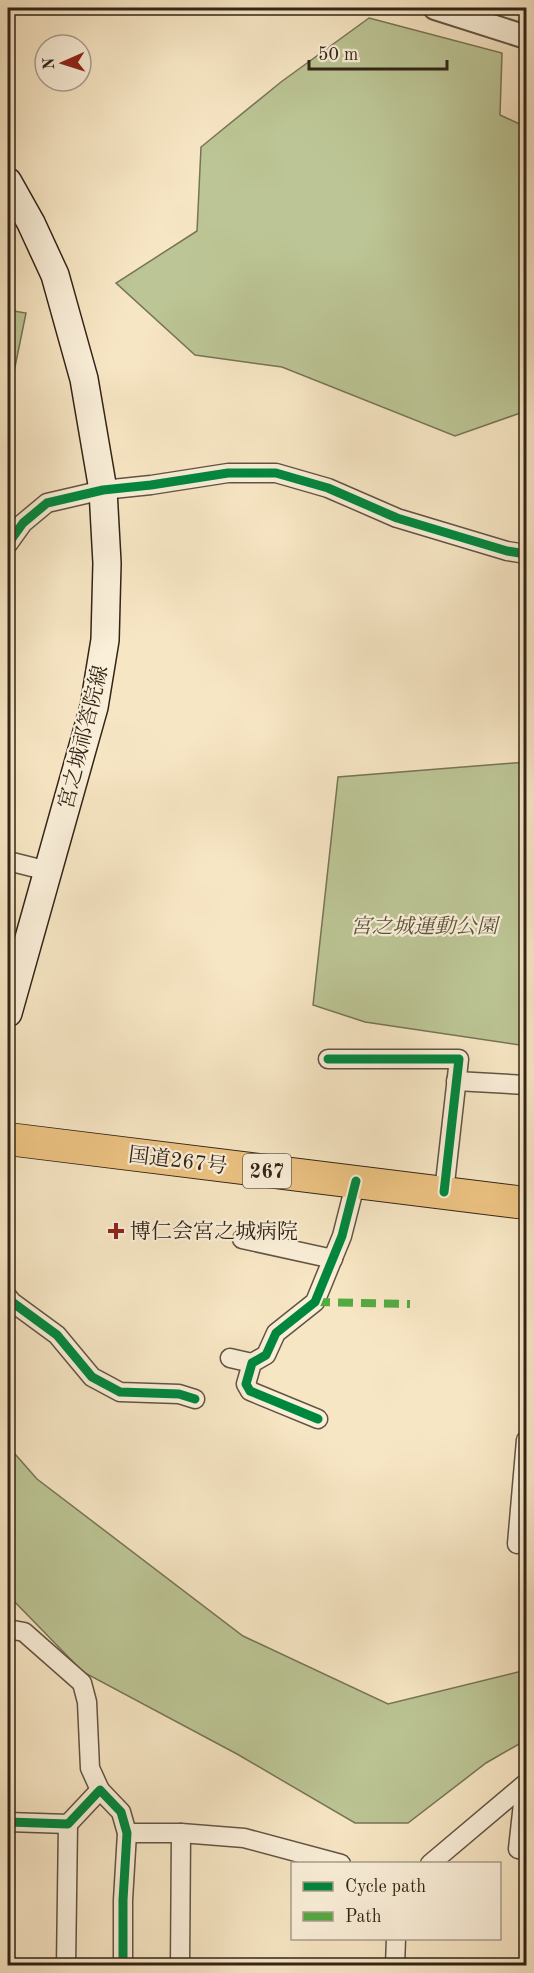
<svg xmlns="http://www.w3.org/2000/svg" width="534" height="1973" font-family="'Old Standard TT','Noto Serif JP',serif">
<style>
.green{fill:#bcc595;stroke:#777456;stroke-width:1.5}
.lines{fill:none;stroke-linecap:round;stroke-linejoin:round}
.minor-casing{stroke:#635442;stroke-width:21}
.tertiary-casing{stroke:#635442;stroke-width:26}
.secondary-casing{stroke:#322417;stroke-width:30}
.trunk-casing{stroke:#322417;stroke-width:34}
.minor{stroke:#faefd9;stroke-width:18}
.tertiary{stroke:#faefd9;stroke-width:22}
.secondary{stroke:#faefd9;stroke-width:27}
.trunk{stroke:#ecc382;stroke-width:32}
.quiet{stroke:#54aa42;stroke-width:8;stroke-dasharray:15 8;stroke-linecap:butt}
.cycleway-casing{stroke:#faefd9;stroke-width:13}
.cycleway{stroke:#00873e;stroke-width:9}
.poi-dot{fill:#8f2418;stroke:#faefd9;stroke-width:2}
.labels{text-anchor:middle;stroke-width:4.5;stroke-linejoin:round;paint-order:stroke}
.shield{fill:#faefd9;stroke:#6e6151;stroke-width:1.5}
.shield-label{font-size:20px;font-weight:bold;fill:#322417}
.street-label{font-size:21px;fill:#322417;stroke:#faefd9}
.park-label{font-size:21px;font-style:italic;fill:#5b543d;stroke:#faefd9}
.poi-label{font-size:21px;fill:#322417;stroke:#faefd9;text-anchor:start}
</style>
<rect width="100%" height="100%" fill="#f7e6c4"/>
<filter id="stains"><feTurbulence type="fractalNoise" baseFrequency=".00333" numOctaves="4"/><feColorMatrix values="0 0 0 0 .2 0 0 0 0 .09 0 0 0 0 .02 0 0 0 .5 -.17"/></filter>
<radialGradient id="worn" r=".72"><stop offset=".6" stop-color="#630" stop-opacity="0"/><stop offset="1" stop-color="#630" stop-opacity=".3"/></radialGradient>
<g class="green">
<path d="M 369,18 L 502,53 L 500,115 L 526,127 L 526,411 L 455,436 L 282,367 L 195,355 L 116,283 L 197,231 L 201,147 L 281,82 Z"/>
<path d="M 8,310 L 26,313 L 8,401 Z"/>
<path d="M 526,762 L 526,1046 L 365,1022 L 313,1005 L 338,777 Z"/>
<path d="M 8,1446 L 37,1479 L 243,1636 L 388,1704 L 526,1670 L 526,1740 L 486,1763 L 408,1823 L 355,1823 L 237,1754 L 83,1672 L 8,1595 Z"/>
</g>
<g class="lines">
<g class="minor-casing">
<g id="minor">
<path d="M 8,544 L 23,523 L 47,503 L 103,490 L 151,485 L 228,473 L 276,473 L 328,488 L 397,518 L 507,551 L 526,554"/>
<path d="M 8,861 L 48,871"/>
<path d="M 328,1059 L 459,1059 L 444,1192"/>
<path d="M 456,1081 L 526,1085"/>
<path d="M 242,1239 L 333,1259"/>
<path d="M 8,1297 L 12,1302 L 57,1335 L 92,1377 L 120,1392 L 179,1394 L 195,1399"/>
<path d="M 230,1358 L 252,1363"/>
<path d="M 318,1419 L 250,1391 L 246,1384 L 252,1363 L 266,1355 L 276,1333 L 315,1302 L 342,1236 L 356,1181"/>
<path d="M 517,1544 L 526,1440"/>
<path d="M 8,1629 L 24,1632 L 82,1683 L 87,1702 L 90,1768 L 100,1790"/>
<path d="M 525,1785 L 518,1849 L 526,1850"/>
<path d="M 8,1822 L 68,1824 L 100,1790 L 121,1812 L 127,1833 L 123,1900 L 123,1966"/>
<path d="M 127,1833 L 181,1833 L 244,1838 L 341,1864"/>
<path d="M 430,1864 L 526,1783"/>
<path d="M 66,1966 L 68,1824"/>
<path d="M 180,1966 L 181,1833"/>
<path d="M 395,1966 L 396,1938"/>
</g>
</g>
<g class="tertiary-casing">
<path id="tertiary" d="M 435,8 L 526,37"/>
</g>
<g class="secondary-casing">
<path id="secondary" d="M 8,182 L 31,223 L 55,275 L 84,379 L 103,490 L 107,563 L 105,640 L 94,707 L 8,1013"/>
</g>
<g class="trunk-casing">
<path id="trunk" d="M 8,1139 L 526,1203"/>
</g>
<use href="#minor" class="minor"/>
<use href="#tertiary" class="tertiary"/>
<use href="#secondary" class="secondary"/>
<use href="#trunk" class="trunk"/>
<path class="quiet" d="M 315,1302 L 410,1304"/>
<g class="cycleway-casing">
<g id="cycleway">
<path d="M 8,544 L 23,523 L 47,503 L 103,490 L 151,485 L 228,473 L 276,473 L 328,488 L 397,518 L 507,551 L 526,554"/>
<path d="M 328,1059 L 459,1059 L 444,1192"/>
<path d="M 8,1297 L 12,1302 L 57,1335 L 92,1377 L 120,1392 L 179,1394 L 195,1399"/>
<path d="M 318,1419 L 250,1391 L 246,1384 L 252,1363 L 266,1355 L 276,1333 L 315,1302 L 342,1236 L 356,1181"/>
<path d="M 8,1822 L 68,1824 L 100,1790 L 121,1812 L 127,1833 L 123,1900 L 123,1966"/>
</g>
</g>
<use href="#cycleway" class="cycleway"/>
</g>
<path class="poi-dot" d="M113 1222h6v6h6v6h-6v6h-6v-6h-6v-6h6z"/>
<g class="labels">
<rect class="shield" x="243" y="1154" width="48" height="34" rx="4.5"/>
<g class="shield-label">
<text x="267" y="1178">267</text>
</g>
<g class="street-label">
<text transform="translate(83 737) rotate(-76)" y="7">宮之城祁答院線</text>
<text transform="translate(178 1160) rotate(7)" y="7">国道267号</text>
</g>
<g class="park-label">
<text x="424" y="933">宮之城運動公園</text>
</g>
<g class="poi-label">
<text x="130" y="1238">博仁会宮之城病院</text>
</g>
</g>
<rect width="534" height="1973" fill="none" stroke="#f7e6c4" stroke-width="30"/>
<rect x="9" y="9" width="516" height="1955" fill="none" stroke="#322417" stroke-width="3"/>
<rect x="15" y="15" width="504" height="1943" fill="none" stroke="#322417" stroke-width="1.5"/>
<rect x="291" y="1862" width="210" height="78" fill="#faefd9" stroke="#aa9e8b" stroke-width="1.5"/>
<rect x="303" y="1882" width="30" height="9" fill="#00873e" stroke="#aa9e8b" stroke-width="1.5"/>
<text x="345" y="1892" font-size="18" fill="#322417">Cycle path</text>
<rect x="303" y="1912" width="30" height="9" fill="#54aa42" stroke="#aa9e8b" stroke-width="1.5"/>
<text x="345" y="1922" font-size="18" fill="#322417">Path</text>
<g transform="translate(63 63) rotate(267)"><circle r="28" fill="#faefd9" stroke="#aa9e8b" stroke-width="1.5"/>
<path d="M0-4.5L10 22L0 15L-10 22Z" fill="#8f2418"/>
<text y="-9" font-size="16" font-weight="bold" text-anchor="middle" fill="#322417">N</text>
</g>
<path d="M309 60v9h138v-9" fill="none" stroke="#322417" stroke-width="3"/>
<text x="318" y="60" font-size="18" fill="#322417" stroke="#faefd9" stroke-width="4.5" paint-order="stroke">50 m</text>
<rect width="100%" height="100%" filter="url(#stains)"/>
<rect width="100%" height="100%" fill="url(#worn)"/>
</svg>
